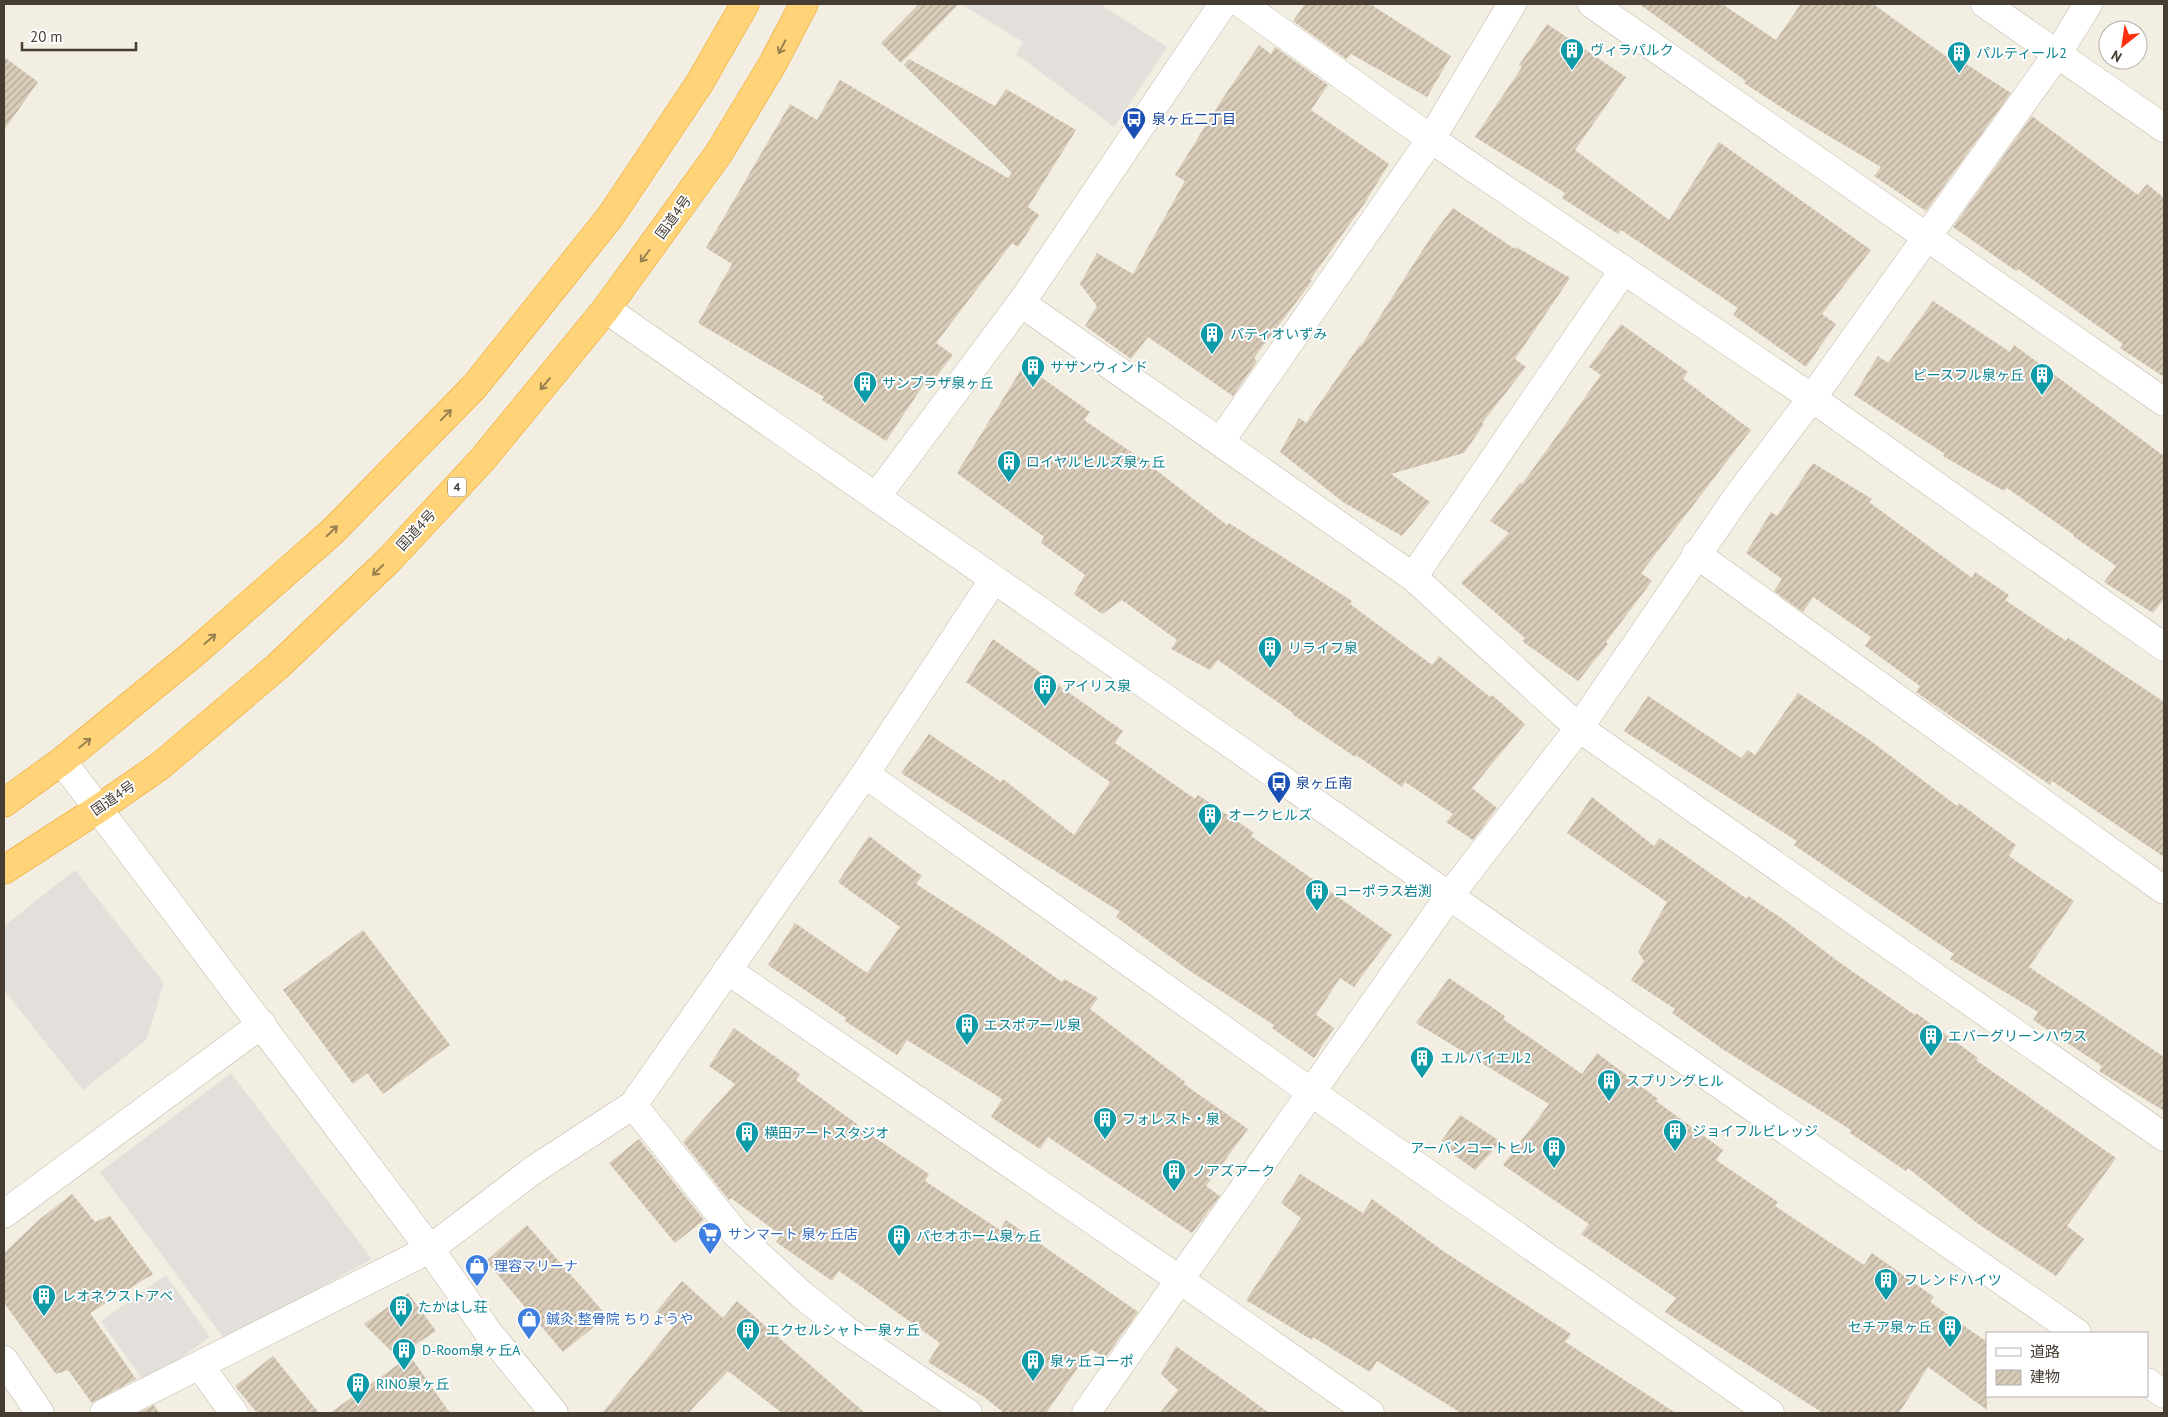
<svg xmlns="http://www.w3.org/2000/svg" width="2168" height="1417" font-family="'PT Sans','Noto Sans JP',sans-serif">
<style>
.parking{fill:#e3e0db}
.building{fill:url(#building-hatch)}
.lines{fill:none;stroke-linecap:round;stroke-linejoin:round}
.minor-casing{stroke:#c2b8a7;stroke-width:29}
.tertiary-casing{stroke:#c2b8a7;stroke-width:29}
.trunk-casing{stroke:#eca023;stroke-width:29}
.minor{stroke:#fff;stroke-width:28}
.tertiary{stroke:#fff;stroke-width:28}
.trunk{stroke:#ffd478;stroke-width:28}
.oneway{stroke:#998152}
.labels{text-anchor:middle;stroke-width:4;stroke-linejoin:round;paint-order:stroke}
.shield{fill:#fff;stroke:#7d7770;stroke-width:1}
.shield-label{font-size:12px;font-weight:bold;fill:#453d32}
.culture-label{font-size:14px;fill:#0d838f;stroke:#fff;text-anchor:start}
.transit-label{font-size:14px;fill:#164399;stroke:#fff;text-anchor:start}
.street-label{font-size:14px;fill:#453d32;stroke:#fff}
.shop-label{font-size:14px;fill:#366cbe;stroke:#fff;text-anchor:start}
</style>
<defs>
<pattern id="building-hatch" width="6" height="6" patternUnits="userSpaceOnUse" patternTransform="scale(1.25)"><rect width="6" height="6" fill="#d9ccb9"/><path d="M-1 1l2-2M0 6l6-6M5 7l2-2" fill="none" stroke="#b2a797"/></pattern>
</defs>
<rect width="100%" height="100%" fill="#f3eee2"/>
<g class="parking">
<path d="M 961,4 L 1100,4 L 1167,47 L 1114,127 L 1016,54 L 1023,42 Z"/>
<path d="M 75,870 L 164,983 L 146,1040 L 83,1090 L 4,990 L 4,926 Z"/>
<path d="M 231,1073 L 372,1259 L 225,1340 L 100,1172 Z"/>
<path d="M 166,1275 L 210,1337 L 145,1383 L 101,1321 Z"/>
</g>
<g class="building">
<path d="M 919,4 L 959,4 L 901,63 L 881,43 Z"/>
<path d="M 1305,4 L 1370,4 L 1451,56 L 1427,97 L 1351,54 L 1346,59 L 1293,21 Z"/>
<path d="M 1639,4 L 1722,4 L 1776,40 L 1801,4 L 1873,4 L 1947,57 L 1949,53 L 2011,93 L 1926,211 L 1874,176 L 1881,167 L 1790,113 L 1744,83 L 1746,81 Z"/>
<path d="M 1547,24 L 1626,77 L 1575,150 L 1669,220 L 1719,142 L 1871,250 L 1822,314 L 1836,324 L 1806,367 L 1733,315 L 1738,308 L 1621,230 L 1618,234 L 1562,198 L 1565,193 L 1475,137 L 1522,67 L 1519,65 Z"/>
<path d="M 1259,45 L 1271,54 L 1275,47 L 1328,85 L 1311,110 L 1389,164 L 1364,204 L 1310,280 L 1312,281 L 1254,358 L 1257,361 L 1233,396 L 1148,337 L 1131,359 L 1085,326 L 1097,306 L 1080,284 L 1097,253 L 1133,274 L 1185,181 L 1175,175 L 1219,104 Z"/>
<path d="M 4,57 L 38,82 L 4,130 Z"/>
<path d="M 909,59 L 995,106 L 1006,89 L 1076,130 L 1028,207 L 1039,215 L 1018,247 L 1012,243 L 936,343 L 953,355 L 928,387 L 924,384 L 886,441 L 822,400 L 824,397 L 698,323 L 732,264 L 706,248 L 790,104 L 817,120 L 840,80 L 1008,178 L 1012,173 L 904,65 Z"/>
<path d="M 2032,116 L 2138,195 L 2147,184 L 2164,198 L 2164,377 L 2120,348 L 2123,344 L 2018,269 L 2016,271 L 1953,227 Z"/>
<path d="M 1453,208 L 1515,249 L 1516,247 L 1570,278 L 1515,359 L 1526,367 L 1482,423 L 1484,424 L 1464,453 L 1391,474 L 1430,502 L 1402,536 L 1343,502 L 1280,452 L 1299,418 L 1306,423 L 1360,345 L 1361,346 L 1433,234 Z"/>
<path d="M 1933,301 L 2010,352 L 2014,345 L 2164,456 L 2164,599 L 2153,613 L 2104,582 L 2116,566 L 2073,536 L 2074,535 L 2007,488 L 2004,491 L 1943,456 L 1945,454 L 1854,395 L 1878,356 L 1888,363 Z"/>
<path d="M 1621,324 L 1688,372 L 1683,379 L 1751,430 L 1641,573 L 1652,581 L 1606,642 L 1608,644 L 1578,681 L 1522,641 L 1525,638 L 1461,583 L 1509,533 L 1490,521 L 1520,483 L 1522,484 L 1601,375 L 1589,367 Z"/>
<path d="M 1024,365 L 1090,412 L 1084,420 L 1143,460 L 1227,525 L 1229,523 L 1352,601 L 1350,604 L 1432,665 L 1439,656 L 1490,697 L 1492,695 L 1525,724 L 1472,788 L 1497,808 L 1473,840 L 1446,822 L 1453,814 L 1405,782 L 1402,787 L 1356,755 L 1355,757 L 1292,714 L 1293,713 L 1218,660 L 1210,670 L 1171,649 L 1177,640 L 1122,600 L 1102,614 L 1074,594 L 1085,575 L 1041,543 L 1044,537 L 957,473 Z"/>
<path d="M 1813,463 L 1872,499 L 1869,502 L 1972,578 L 1975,572 L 2009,595 L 2005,600 L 2066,641 L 2068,638 L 2164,702 L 2164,857 L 2052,781 L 2050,785 L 1916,692 L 1920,686 L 1865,646 L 1871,637 L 1813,597 L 1803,612 L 1774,591 L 1782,579 L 1746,553 L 1771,512 L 1777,516 Z"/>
<path d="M 993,639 L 1123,731 L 1115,743 L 1195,799 L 1198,795 L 1253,832 L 1251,836 L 1392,935 L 1354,987 L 1340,978 L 1316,1015 L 1334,1028 L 1314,1058 L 1272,1028 L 1274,1025 L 1187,969 L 1116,917 L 1120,912 L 901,773 L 929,734 L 1001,782 L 1003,779 L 1074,835 L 1110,782 L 966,682 Z"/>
<path d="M 1798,693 L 1868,739 L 1957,806 L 1959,803 L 2016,845 L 2009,856 L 2074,901 L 2029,967 L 2164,1057 L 2164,1111 L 2099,1071 L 2102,1066 L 2033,1020 L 2038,1012 L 1950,959 L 1954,954 L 1794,845 L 1797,841 L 1624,731 L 1648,696 L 1741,758 L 1748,750 L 1755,755 Z"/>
<path d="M 1592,797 L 1654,846 L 1660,838 L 1747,899 L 1748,896 L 1784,920 L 1836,960 L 1915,1015 L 1916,1013 L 1978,1058 L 1976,1060 L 2116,1158 L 2067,1226 L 2084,1239 L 2056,1276 L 1977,1223 L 1908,1168 L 1906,1171 L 1850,1133 L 1851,1130 L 1721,1048 L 1672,1013 L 1675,1009 L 1631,980 L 1644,961 L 1638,952 L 1667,902 L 1567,833 Z"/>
<path d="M 869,836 L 922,876 L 916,884 L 991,932 L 1062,982 L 1064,979 L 1098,998 L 1090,1009 L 1185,1082 L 1184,1084 L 1248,1129 L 1206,1186 L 1220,1196 L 1192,1233 L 1048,1137 L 1040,1149 L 991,1117 L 1002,1099 L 907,1040 L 897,1055 L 845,1021 L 846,1018 L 768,965 L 795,923 L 867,973 L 900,927 L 838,882 Z"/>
<path d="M 363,930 L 450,1045 L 383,1094 L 367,1073 L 353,1084 L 283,990 Z"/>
<path d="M 1449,978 L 1505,1016 L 1503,1019 L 1582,1074 L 1597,1053 L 1658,1099 L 1656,1101 L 1723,1150 L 1716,1160 L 1778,1202 L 1775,1206 L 1864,1265 L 1872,1253 L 1934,1297 L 1930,1302 L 1987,1342 L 1987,1410 L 1928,1367 L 1899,1413 L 1823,1413 L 1665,1312 L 1676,1298 L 1581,1234 L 1589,1224 L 1503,1165 L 1549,1104 L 1416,1023 Z"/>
<path d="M 734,1028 L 800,1074 L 796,1080 L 857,1124 L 856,1125 L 929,1174 L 925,1181 L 1000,1230 L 1006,1220 L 1138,1312 L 1105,1358 L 1091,1349 L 1046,1413 L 1004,1413 L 984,1397 L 928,1362 L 940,1343 L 839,1271 L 832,1281 L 776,1242 L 781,1235 L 731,1198 L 729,1200 L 683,1142 L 735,1084 L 709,1066 Z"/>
<path d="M 1460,1115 L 1501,1142 L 1475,1170 L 1439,1144 Z"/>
<path d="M 639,1139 L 704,1220 L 675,1243 L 609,1163 Z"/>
<path d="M 1300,1174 L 1363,1213 L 1372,1199 L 1443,1251 L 1571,1334 L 1565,1342 L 1676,1413 L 1461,1413 L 1377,1361 L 1370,1372 L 1313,1337 L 1312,1340 L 1246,1300 L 1301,1218 L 1281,1203 Z"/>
<path d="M 72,1194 L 95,1222 L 110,1216 L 153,1274 L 90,1313 L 136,1379 L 92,1403 L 68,1370 L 56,1374 L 4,1303 L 4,1253 L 40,1219 Z"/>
<path d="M 527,1225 L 607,1316 L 563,1352 L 486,1261 Z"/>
<path d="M 682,1281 L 723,1318 L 737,1301 L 865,1413 L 782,1413 L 728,1371 L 688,1413 L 602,1413 L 673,1327 L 656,1312 Z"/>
<path d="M 408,1293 L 436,1331 L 397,1357 L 364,1324 Z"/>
<path d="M 1176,1346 L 1246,1396 L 1269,1413 L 1160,1413 L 1178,1390 L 1161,1374 Z"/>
<path d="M 273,1356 L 319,1413 L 257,1413 L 235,1386 Z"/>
<path d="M 410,1356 L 450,1413 L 330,1413 Z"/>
<path d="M 154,1405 L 159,1413 L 138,1413 Z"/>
</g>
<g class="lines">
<g class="minor-casing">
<g id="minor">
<path d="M 1242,4 L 1431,139 L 1812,398 L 2164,647"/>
<path d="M 1592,4 L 2164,402"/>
<path d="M 1985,4 L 2164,128"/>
<path d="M 1021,303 L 1413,577 L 1579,728 L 2164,1137"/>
<path d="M 1220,442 L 1431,139 L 1512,4"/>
<path d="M 1696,554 L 2164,890"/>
<path d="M 1413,577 L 1623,271"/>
<path d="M 865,774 L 1311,1092 L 1770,1413"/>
<path d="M 1450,895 L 1579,728 L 1739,494 L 1812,398 L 2058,53 L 2088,4"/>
<path d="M 727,970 L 1180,1280 L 1370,1413"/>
<path d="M 633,1105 L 735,1233 L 801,1294 L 846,1330 L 968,1413"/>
<path d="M 4,1214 L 262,1024"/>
<path d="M 4,1360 L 40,1413"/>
<path d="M 200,1366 L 234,1413"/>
<path d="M 104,1413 L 430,1249 L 532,1171 L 633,1105 L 865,774 L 994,579"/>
</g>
</g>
<g class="tertiary-casing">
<g id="tertiary">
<path d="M 606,309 L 2077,1333"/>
<path d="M 876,497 L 1021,303 L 1223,4"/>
<path d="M 62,761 L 430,1249 L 488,1332 L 554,1413"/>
<path d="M 2147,1382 L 2164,1394"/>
<path d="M 1086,1413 L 1450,895"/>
</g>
</g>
<g class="trunk-casing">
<g id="trunk">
<path d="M 4,803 L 62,761 L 193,654 L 332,532 L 475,386 L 610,217 L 699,84 L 745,4"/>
<path d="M 4,870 L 98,809 L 160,766 L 278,666 L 389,560 L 482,460 L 606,309 L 719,153 L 772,65 L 804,4"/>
</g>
</g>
<use href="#minor" class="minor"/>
<use href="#tertiary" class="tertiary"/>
<use href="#trunk" class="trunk"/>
</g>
<defs><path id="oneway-shaft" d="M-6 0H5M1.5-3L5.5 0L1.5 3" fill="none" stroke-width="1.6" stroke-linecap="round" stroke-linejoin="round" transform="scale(1.25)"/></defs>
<g class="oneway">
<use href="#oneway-shaft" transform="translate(782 47) rotate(117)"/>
<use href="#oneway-shaft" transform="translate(645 256) rotate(127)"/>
<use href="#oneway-shaft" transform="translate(545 384) rotate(130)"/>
<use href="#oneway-shaft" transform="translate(446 415) rotate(-46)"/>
<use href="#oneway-shaft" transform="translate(332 531) rotate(-44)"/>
<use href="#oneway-shaft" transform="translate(378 570) rotate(136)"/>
<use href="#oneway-shaft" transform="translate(210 639) rotate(-41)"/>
<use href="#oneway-shaft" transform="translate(85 743) rotate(-39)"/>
</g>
<defs>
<g id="building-pin" transform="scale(1.25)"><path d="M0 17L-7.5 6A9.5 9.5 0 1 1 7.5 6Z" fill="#0f9aa8" stroke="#fff"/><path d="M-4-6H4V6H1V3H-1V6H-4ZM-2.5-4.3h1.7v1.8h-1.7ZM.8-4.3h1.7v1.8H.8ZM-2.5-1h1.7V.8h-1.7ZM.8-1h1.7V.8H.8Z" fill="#fff"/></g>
<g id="bus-pin" transform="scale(1.25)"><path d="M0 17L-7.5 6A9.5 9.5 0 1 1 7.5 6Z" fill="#1a4fb4" stroke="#fff"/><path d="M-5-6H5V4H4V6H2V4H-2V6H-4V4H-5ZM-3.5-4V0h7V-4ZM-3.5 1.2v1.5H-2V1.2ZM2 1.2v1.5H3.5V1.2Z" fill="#fff"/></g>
<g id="supermarket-pin" transform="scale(1.25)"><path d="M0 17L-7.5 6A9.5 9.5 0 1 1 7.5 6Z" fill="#3f7fe0" stroke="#fff"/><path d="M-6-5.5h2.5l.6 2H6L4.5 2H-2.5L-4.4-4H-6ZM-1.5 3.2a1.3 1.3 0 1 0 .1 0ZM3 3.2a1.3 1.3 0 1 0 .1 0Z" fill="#fff"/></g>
<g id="shop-pin" transform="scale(1.25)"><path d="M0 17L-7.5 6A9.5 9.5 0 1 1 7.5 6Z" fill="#3f7fe0" stroke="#fff"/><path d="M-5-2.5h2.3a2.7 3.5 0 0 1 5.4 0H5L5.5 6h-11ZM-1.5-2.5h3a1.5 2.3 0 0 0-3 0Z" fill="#fff"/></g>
</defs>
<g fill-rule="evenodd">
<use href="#building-pin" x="1572" y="50"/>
<use href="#building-pin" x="1959" y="53"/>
<use href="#bus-pin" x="1134" y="119"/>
<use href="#building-pin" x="1212" y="334"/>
<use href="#building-pin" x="1033" y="367"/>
<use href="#building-pin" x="2042" y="375"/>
<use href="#building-pin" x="865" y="383"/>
<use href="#building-pin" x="1009" y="462"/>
<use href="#building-pin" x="1270" y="648"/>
<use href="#building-pin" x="1045" y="686"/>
<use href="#bus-pin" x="1279" y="783"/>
<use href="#building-pin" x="1210" y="815"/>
<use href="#building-pin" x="1317" y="891"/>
<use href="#building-pin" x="967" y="1025"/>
<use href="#building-pin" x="1931" y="1036"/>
<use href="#building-pin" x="1422" y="1058"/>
<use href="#building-pin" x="1609" y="1081"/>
<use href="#building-pin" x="1105" y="1119"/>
<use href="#building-pin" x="1675" y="1131"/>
<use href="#building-pin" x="747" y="1133"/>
<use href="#building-pin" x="1554" y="1148"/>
<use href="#building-pin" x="1174" y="1171"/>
<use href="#supermarket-pin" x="710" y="1234"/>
<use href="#building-pin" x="899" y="1236"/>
<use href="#shop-pin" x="477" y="1266"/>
<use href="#building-pin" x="1886" y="1280"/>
<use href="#building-pin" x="44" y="1296"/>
<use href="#building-pin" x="401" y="1307"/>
<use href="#shop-pin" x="529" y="1319"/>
<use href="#building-pin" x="1950" y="1327"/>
<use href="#building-pin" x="748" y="1330"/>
<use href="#building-pin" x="404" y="1350"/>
<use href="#building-pin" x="1033" y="1361"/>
<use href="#building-pin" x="358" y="1384"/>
</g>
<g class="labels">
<rect class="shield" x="448" y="477.5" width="18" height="19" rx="4"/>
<g class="shield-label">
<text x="457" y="491">4</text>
</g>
<g class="culture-label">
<text x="1590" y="55">ヴィラパルク</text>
<text x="1976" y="58">パルティール2</text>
<text x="1230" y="339">パティオいずみ</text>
<text x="1050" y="372">サザンウィンド</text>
<text x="2024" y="380" text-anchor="end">ピースフル泉ヶ丘</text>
<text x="882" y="388">サンプラザ泉ヶ丘</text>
<text x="1026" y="467">ロイヤルヒルズ泉ヶ丘</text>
<text x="1288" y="653">リライフ泉</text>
<text x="1062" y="691">アイリス泉</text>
<text x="1228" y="820">オークヒルズ</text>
<text x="1334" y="896">コーポラス岩渕</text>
<text x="984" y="1030">エスポアール泉</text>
<text x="1948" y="1041">エバーグリーンハウス</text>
<text x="1440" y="1063">エルバイエル2</text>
<text x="1626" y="1086">スプリングヒル</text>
<text x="1122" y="1124">フォレスト・泉</text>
<text x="1692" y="1136">ジョイフルビレッジ</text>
<text x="764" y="1138">横田アートスタジオ</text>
<text x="1536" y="1153" text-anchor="end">アーバンコートヒル</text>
<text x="1192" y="1176">ノアズアーク</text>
<text x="916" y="1241">パセオホーム泉ヶ丘</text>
<text x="1904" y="1285">フレンドハイツ</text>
<text x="62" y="1301">レオネクストアベ</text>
<text x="418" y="1312">たかはし荘</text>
<text x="1932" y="1332" text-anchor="end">セチア泉ヶ丘</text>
<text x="766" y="1335">エクセルシャトー泉ヶ丘</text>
<text x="422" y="1355">D-Room泉ヶ丘A</text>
<text x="1050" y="1366">泉ヶ丘コーポ</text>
<text x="376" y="1389">RINO泉ヶ丘</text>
</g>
<g class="transit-label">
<text x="1152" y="124">泉ヶ丘二丁目</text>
<text x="1296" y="788">泉ヶ丘南</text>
</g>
<g class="street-label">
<text transform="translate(673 217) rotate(-54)" y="5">国道4号</text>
<text transform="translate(416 530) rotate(-47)" y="5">国道4号</text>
<text transform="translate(113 798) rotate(-35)" y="5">国道4号</text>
</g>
<g class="shop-label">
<text x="728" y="1239">サンマート 泉ヶ丘店</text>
<text x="494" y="1271">理容マリーナ</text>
<text x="546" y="1324">鍼灸 整骨院 ちりょうや</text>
</g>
</g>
<rect width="2168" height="1417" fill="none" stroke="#453d32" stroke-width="10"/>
<rect x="1986" y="1332" width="162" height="65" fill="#ffffff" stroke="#b5b1ad"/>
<rect x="1996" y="1348" width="25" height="8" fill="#ffffff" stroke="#b5b1ad"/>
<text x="2030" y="1357" font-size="15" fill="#453d32">道路</text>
<rect x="1996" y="1370" width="25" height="15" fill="url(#building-hatch)" stroke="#b5b1ad"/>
<text x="2030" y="1382" font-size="15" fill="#453d32">建物</text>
<g transform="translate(2123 45) rotate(210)"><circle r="24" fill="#ffffff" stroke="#b5b1ad"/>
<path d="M0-4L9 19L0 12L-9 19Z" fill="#ff2f0d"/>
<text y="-8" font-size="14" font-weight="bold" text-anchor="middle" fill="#453d32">N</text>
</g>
<path d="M22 42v8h114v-8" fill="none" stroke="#453d32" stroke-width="2.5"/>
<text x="30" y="42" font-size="15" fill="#453d32" stroke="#ffffff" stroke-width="4" paint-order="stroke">20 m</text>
</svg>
